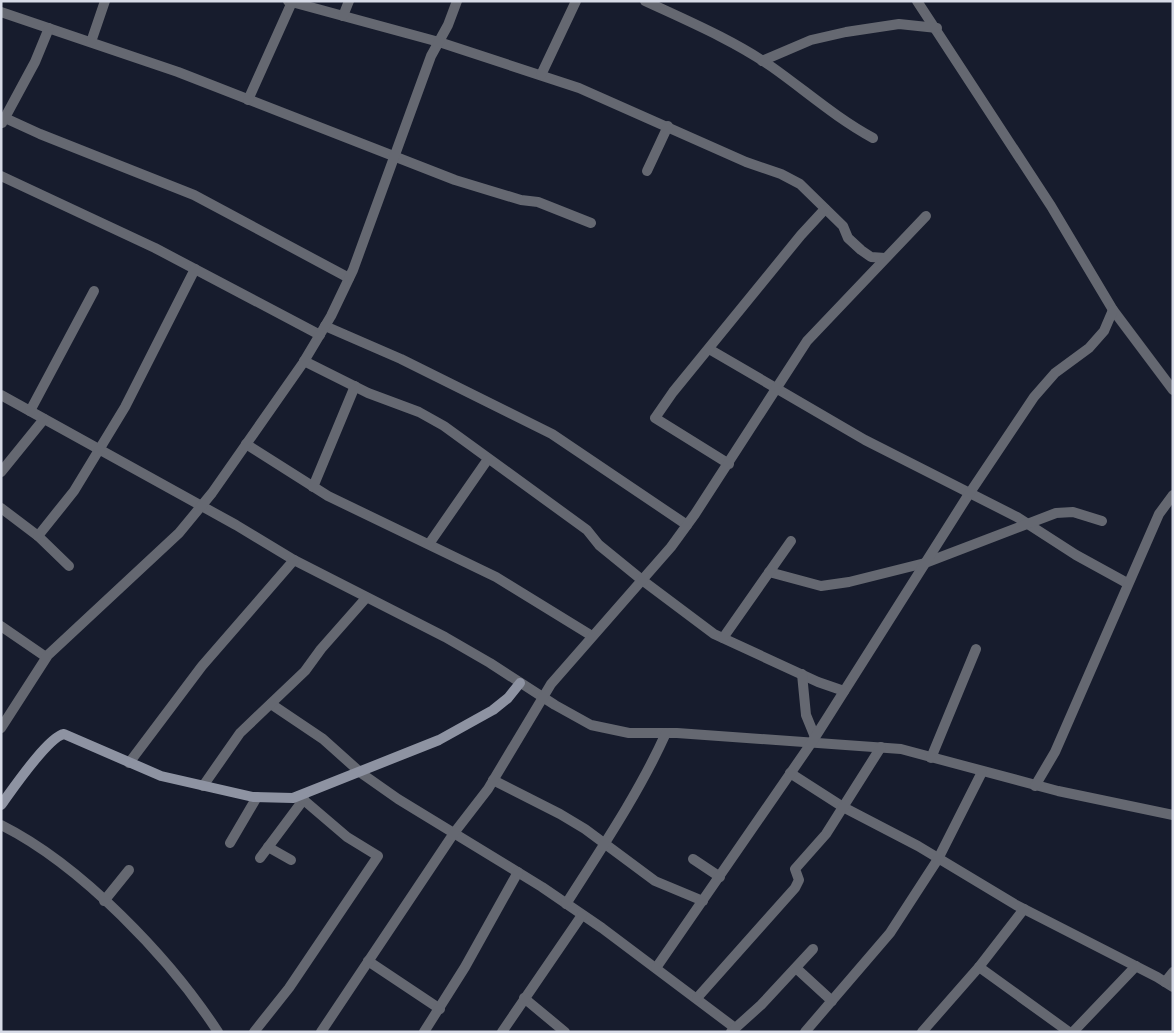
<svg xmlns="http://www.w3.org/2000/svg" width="1174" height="1033" font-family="Poppins,sans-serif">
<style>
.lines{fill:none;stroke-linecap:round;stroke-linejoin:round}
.street{stroke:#656871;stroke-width:10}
.secondary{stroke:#8e93a2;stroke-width:10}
</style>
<rect width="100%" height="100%" fill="#171c2d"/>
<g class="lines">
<g class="street">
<path d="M 288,1 L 439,42 L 579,88 L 746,162 L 781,174 L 800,184 L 843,226 L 848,238 L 861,250 L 871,257 L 885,258"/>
<path d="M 645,1 C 688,21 733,40 772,67 C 806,91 836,118 873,138"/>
<path d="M 917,1 L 1051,206 L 1113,310 L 1173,390"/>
<path d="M 1,12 L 178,72 L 455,180 L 521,200 L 538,202 L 591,223"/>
<path d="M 343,16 L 349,1"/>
<path d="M 91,42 L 105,1"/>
<path d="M 762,61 L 811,40 L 846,32 L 899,24 L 937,28"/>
<path d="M 541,75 L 576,1"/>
<path d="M 248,100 L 292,2"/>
<path d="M 5,118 L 40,134 L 194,195 L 349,278"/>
<path d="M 2,123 L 35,62 L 49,28"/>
<path d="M 647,171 L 668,126"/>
<path d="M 1,176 L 155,248 L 320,335"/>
<path d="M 325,326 L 401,359 L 552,434 L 687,525"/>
<path d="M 709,349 L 865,440 L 1017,517 L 1076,555 L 1127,583"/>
<path d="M 304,361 L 368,393 L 419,412 L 444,426 L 587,530 L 599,545 L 642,580 L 714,634 L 818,682 L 844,691"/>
<path d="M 1,395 L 236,525 L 294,560 L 445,637 L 490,663 L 555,705 L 591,725 L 629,733 L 677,733 L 901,749 L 1058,791 L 1173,815"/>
<path d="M 30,411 L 94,291"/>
<path d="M 246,444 L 328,496 L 496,577 L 592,636"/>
<path d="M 729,464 L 655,418 L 673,392 L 801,235 L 825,209"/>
<path d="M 1,472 L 44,419"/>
<path d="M 313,487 L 355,386"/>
<path d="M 1,508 L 38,536 L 69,566"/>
<path d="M 38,536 L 74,491 L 125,407 L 195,269"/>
<path d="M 429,544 L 488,459"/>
<path d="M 769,572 L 821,586 L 849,582 L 925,563 L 1056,513 L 1073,512 L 1102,521"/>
<path d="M 1,626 L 46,657"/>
<path d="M 723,638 L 791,541"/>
<path d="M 802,674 L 806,715 L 815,737"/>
<path d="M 271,704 L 323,739 L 361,773 L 398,799 L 542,887 L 602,928 L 735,1028"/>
<path d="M 1,728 L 48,655 L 179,533 L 212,493 L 303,363 L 331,316 L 353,270 L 431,56 L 448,25 L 457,1"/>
<path d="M 931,758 L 976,649"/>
<path d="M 129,763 L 202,666 L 294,560"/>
<path d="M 790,773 L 843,807 L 918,846 L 1016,905 L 1157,977 L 1173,987"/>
<path d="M 493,780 L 560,814 L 585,829 L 655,881 L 703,901"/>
<path d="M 203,786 L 240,733 L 305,671 L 321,649 L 366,598"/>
<path d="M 1035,786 L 1055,752 L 1159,514 L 1173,495"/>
<path d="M 1,825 C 81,865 170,958 218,1032"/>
<path d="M 230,843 L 257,797"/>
<path d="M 268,847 L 291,860"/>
<path d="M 260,858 L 304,799"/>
<path d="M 693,859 L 720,877"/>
<path d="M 104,901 L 129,870"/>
<path d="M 566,904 C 601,849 639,793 666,733"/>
<path d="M 368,961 L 440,1009"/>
<path d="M 979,967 L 1069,1032"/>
<path d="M 656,968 L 812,742 L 967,497 L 1034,397 L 1055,373 L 1089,348 L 1104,331 L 1113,310"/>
<path d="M 796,968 L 832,1001"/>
<path d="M 1165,982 L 1173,972"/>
<path d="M 524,998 L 565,1032"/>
<path d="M 697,998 L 795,888 L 799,880 L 795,869 L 826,834 L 881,747"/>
<path d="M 254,1032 L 289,988 L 378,856 L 347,837 L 299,796"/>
<path d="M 321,1032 L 454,833 L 488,789 L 551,684 L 671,547 L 695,514 L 807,341 L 926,216"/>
<path d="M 424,1032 L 465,967 L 518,872"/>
<path d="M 502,1032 L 582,915"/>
<path d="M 731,1032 L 761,1005 L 813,949"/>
<path d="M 805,1032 L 890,933 L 938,859 L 982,772"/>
<path d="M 922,1032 L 979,967 L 1024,909"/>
<path d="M 1073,1032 L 1136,966"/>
</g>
<path class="secondary" d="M 1,805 C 12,790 48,737 64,734 L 161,776 L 253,797 L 293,798 L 439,740 L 493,710 L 508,698 L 520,683"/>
</g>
<rect width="1174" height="1033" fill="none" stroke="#d7dbe7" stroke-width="5"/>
</svg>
